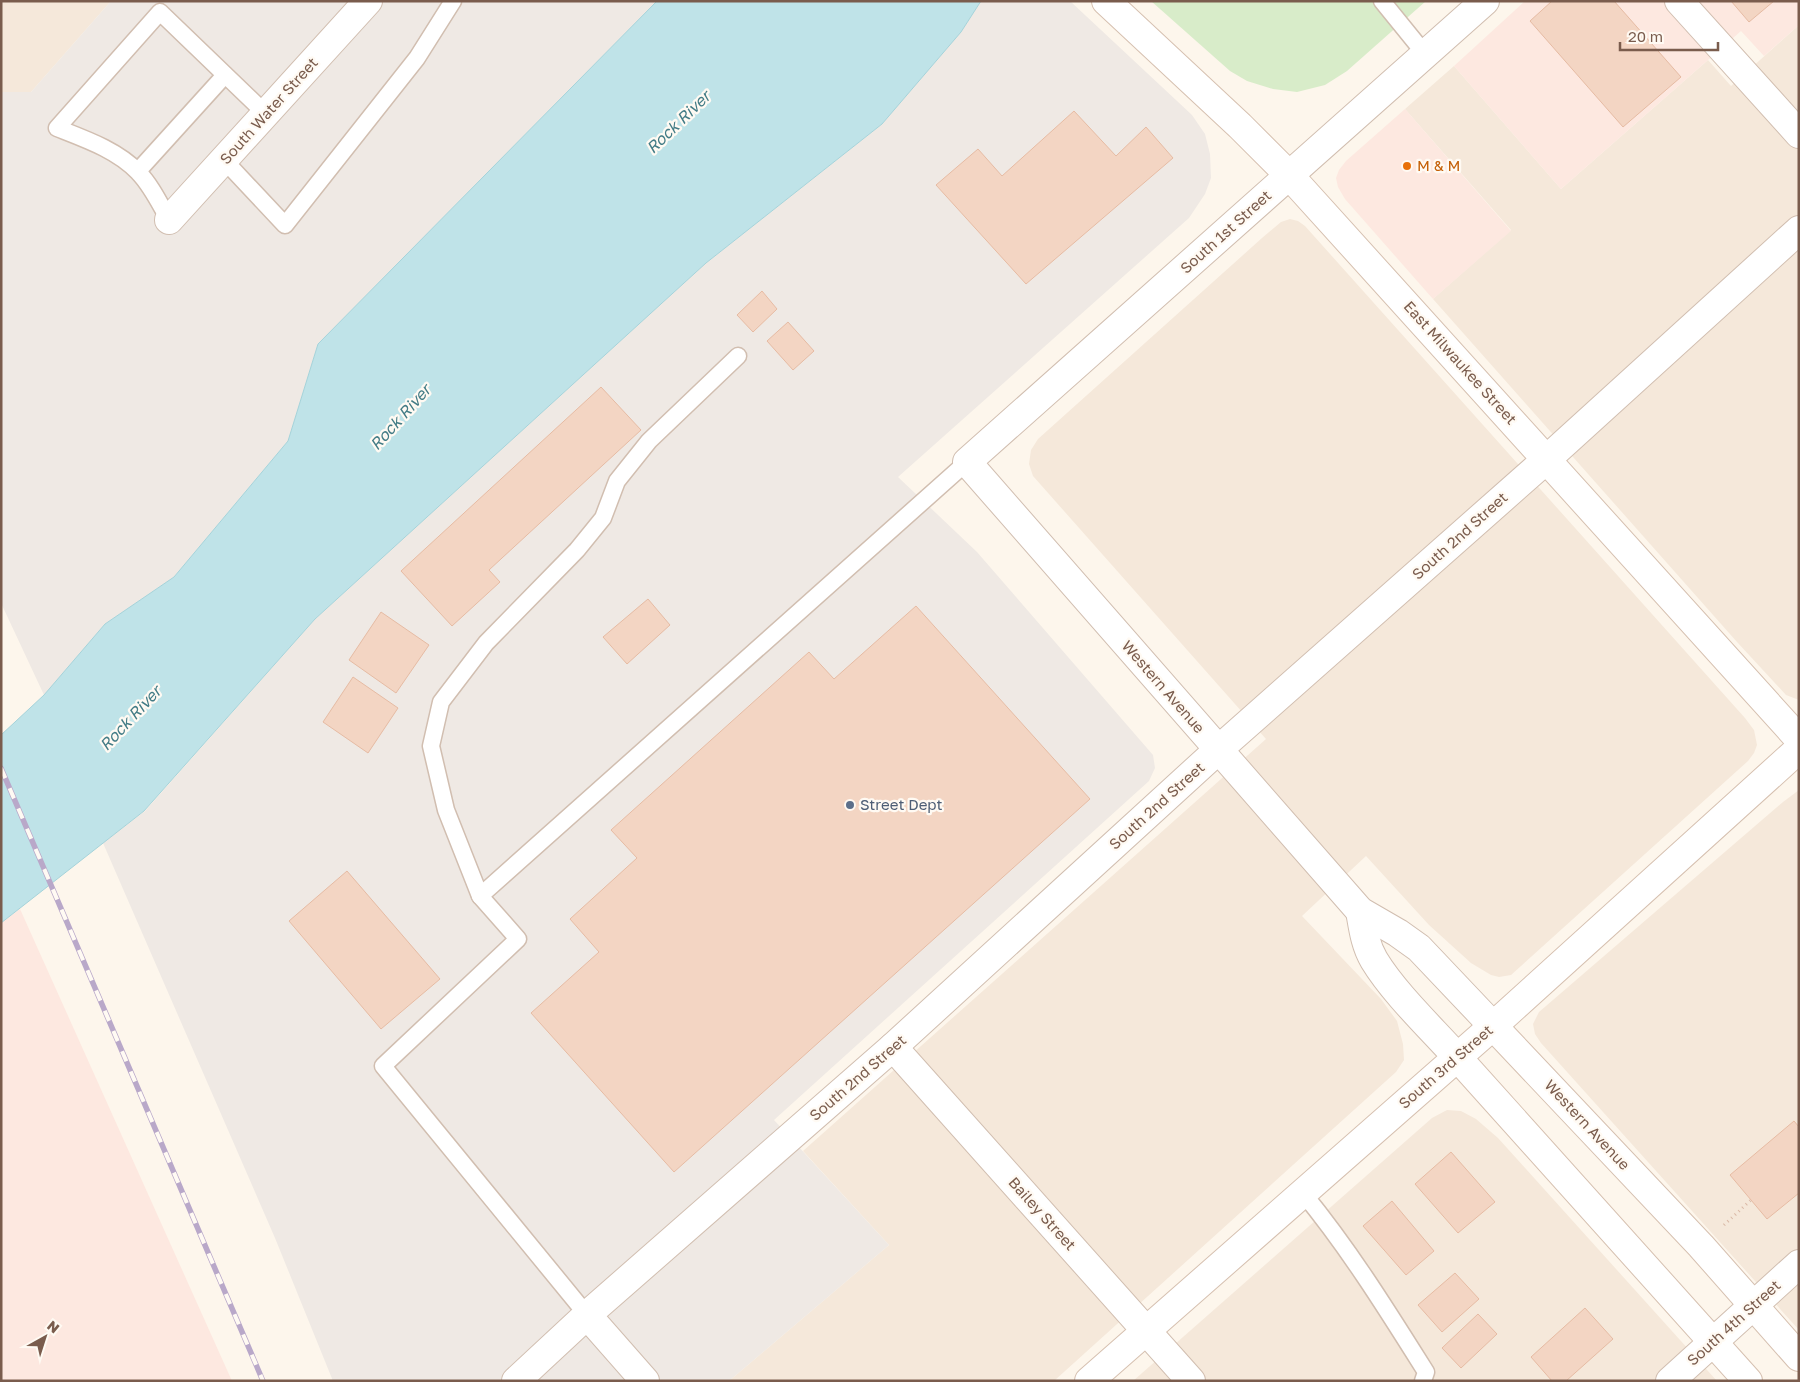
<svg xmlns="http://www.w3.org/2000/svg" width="1800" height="1382" font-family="'Golos Text',sans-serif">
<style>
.residential{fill:#f5e8da}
.commercial{fill:#fde8e0}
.industrial{fill:#efe9e4}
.green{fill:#d8ecc9}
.water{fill:#bfe3e8;stroke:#a5d3da}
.building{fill:#f3d5c3;stroke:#e6bba3}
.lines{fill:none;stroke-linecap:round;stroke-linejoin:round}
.lane-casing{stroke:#d1beb0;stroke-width:19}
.street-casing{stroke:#d1beb0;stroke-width:30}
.secondary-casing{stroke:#d6c0b0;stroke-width:30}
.path{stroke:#d9b8a5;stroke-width:3;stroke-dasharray:1 4;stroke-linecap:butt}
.lane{stroke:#fff;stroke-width:16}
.street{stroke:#fff;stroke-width:28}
.secondary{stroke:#fff;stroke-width:28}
.rail-casing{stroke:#b9a8c9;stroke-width:5.5}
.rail{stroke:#fffaf3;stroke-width:4;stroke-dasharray:11;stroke-linecap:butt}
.food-dot{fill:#e8710a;stroke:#fffaf3;stroke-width:2}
.service-dot{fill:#5c6f8a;stroke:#fffaf3;stroke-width:2}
.labels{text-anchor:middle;stroke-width:4.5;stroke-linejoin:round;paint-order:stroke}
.street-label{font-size:15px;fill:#7a5c4d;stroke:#fffaf3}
.food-label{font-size:15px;fill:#c56008;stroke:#fffaf3;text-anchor:start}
.service-label{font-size:15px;fill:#4e5e75;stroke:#fffaf3;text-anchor:start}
.water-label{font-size:16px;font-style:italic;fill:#437c86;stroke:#fffaf3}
</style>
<rect width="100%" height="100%" fill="#fdf6ec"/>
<g class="residential">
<path d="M 1,1 L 111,1 L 31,92 L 1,92 Z"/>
<path d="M 1799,25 L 1799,700 L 1786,695 L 1737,642 L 1433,299 L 1511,230 L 1405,109 L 1454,66 L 1561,189 L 1708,60 L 1731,86 Z"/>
<path d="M 1290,219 L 1298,221 L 1305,226 L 1745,718 L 1754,730 L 1757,745 L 1754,753 L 1748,761 L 1511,975 L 1499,977 L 1491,975 L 1471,963 L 1429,925 L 1366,856 L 1302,916 L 1381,999 L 1397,1021 L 1403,1044 L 1404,1060 L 1396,1072 L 1054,1381 L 729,1381 L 889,1245 L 803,1151 L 1266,739 L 1033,476 L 1029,464 L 1031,450 L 1038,439 L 1262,238 L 1281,222 Z"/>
<path d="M 1799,790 L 1799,1330 L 1541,1043 L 1535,1034 L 1533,1024 L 1539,1012 L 1783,802 Z"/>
<path d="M 1447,1110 L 1461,1111 L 1476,1119 L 1498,1138 L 1717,1381 L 1133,1381 L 1432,1118 Z"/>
</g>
<g class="commercial">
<path d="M 1525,1 L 1799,1 L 1799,25 L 1764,56 L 1741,31 L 1561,189 L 1454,66 Z"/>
<path d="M 1405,109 L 1511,231 L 1433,299 L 1345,199 L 1338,187 L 1336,178 L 1339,170 L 1346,161 Z"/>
<path d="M 20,909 L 232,1381 L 1,1381 L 1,923 Z"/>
</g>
<g class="industrial">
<path d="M 111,1 L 657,1 L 318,344 L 288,441 L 174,577 L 105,624 L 44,695 L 1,603 L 1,92 L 31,92 Z"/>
<path d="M 981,1 L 1070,1 L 1192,115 L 1205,134 L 1210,154 L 1211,178 L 1205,194 L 1189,218 L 898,477 L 977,552 L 1153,755 L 1155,768 L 1149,781 L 774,1120 L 889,1245 L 729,1381 L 333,1381 L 275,1238 L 103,843 L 145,811 L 315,619 L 706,263 L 882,124 L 961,32 Z"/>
</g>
<path class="green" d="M 1151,1 L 1426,1 L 1347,71 L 1325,85 L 1297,92 L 1273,89 L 1247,81 L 1230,71 Z"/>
<path class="water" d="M 657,1 L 981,1 L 961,32 L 882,124 L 706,263 L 315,619 L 144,811 L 1,923 L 1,735 L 44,695 L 105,624 L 174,577 L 288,441 L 318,344 Z"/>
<g class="building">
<path d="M 1552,1 L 1614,1 L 1681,77 L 1623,127 L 1530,21 Z"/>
<path d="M 1731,1 L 1774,1 L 1749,22 Z"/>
<path d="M 1074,111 L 1116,156 L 1146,127 L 1173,158 L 1026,284 L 936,185 L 978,149 L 1002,176 Z"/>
<path d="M 762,291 L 777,309 L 753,332 L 737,315 Z"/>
<path d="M 788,322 L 814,351 L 793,370 L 767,341 Z"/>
<path d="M 601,387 L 641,430 L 489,570 L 500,582 L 452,626 L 401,571 Z"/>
<path d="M 648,599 L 670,625 L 627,664 L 603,637 Z"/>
<path d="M 916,606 L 1090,799 L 674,1172 L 531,1013 L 599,952 L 570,919 L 637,858 L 611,830 L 809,652 L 834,679 Z"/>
<path d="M 381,612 L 429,645 L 396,693 L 349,660 Z"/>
<path d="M 353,677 L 398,708 L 368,753 L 323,722 Z"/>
<path d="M 347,871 L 440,979 L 381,1029 L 289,921 Z"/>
<path d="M 1794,1121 L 1799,1127 L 1799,1193 L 1767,1219 L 1730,1175 Z"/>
<path d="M 1451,1152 L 1495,1202 L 1458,1233 L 1415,1184 Z"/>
<path d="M 1392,1201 L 1434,1251 L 1406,1275 L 1363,1226 Z"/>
<path d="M 1455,1273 L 1479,1299 L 1442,1332 L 1418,1305 Z"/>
<path d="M 1585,1308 L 1613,1339 L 1566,1381 L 1552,1381 L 1531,1357 Z"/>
<path d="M 1478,1314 L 1497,1334 L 1461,1368 L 1442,1348 Z"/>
</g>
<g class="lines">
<g class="lane-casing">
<g id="lane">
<path d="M 1382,1 L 1425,54"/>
<path d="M 224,160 L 285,225 L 417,58 L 453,1"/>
<path d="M 138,171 L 225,75"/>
<path d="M 169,220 C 160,204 151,185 138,172 C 117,150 85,139 57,128 L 160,12 L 266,114"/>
<path d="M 480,896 L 446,810 L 431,746 L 441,702 L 486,643 L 577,550 L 603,518 L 617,481 L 649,441 L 738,356"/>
<path d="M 1303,1193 C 1349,1249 1387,1310 1426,1372 L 1423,1381"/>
<path d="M 587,1315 L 383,1066 L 518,939 L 480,896 L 967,462"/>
</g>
</g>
<g class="street-casing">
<g id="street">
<path d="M 1485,1 L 967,462 L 1360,911 L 1398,933 L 1419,948 L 1493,1026"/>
<path d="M 1679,1 L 1799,134"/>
<path d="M 169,220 L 368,1"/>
<path d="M 1360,911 C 1363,928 1365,945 1374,960 C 1394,993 1431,1028 1457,1057"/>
<path d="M 893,1047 L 1191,1381"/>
<path d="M 587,1315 L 645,1381"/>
<path d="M 516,1381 L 587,1315 L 893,1047 L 1218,750 L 1547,459 L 1799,230"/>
<path d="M 1670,1381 L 1799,1264"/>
</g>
</g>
<g class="secondary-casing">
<g id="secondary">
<path d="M 1106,1 L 1240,126 L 1289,175 L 1799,739"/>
<path d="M 1493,1026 L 1701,1246 L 1799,1357"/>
<path d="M 1457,1057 L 1748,1381"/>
<path d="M 1089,1381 L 1493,1026 L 1799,749"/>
</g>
</g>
<path class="path" d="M 1724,1225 L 1751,1200"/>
<use href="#lane" class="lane"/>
<use href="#street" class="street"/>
<use href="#secondary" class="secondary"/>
<g class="rail-casing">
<path id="rail" d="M 1,768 L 263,1381"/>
</g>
<use href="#rail" class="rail"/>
</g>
<circle class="food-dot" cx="1407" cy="166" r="5"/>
<circle class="service-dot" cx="850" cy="805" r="5"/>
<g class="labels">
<g class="street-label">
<text transform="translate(269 111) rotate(-48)" y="5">South Water Street</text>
<text transform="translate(1226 232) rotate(-42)" y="5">South 1st Street</text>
<text transform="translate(1460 363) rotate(48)" y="5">East Milwaukee Street</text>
<text transform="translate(1460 536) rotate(-42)" y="5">South 2nd Street</text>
<text transform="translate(1163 687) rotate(49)" y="5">Western Avenue</text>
<text transform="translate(1157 806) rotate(-42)" y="5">South 2nd Street</text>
<text transform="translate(1446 1067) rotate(-41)" y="5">South 3rd Street</text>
<text transform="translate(858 1078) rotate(-41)" y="5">South 2nd Street</text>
<text transform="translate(1587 1125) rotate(47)" y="5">Western Avenue</text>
<text transform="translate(1042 1214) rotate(48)" y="5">Bailey Street</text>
<text transform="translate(1734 1323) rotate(-42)" y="5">South 4th Street</text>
</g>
<g class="food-label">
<text x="1417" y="171">M &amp; M</text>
</g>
<g class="service-label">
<text x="860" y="810">Street Dept</text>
</g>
<g class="water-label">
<text transform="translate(678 122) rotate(-44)" y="6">Rock River</text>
<text transform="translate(400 417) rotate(-48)" y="6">Rock River</text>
<text transform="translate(130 718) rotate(-47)" y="6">Rock River</text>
</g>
</g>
<rect width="1800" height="1382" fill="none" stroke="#7a5c4d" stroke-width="5"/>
<g transform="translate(45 1337) rotate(39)" stroke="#fffaf3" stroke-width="4" paint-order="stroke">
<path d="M0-4L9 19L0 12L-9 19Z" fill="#7a5c4d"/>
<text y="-8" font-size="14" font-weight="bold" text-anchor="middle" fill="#7a5c4d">N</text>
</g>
<path d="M1620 42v8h98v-8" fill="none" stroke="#7a5c4d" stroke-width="2.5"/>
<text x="1628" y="42" font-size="15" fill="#7a5c4d" stroke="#fffaf3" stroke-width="4" paint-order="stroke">20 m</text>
</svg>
